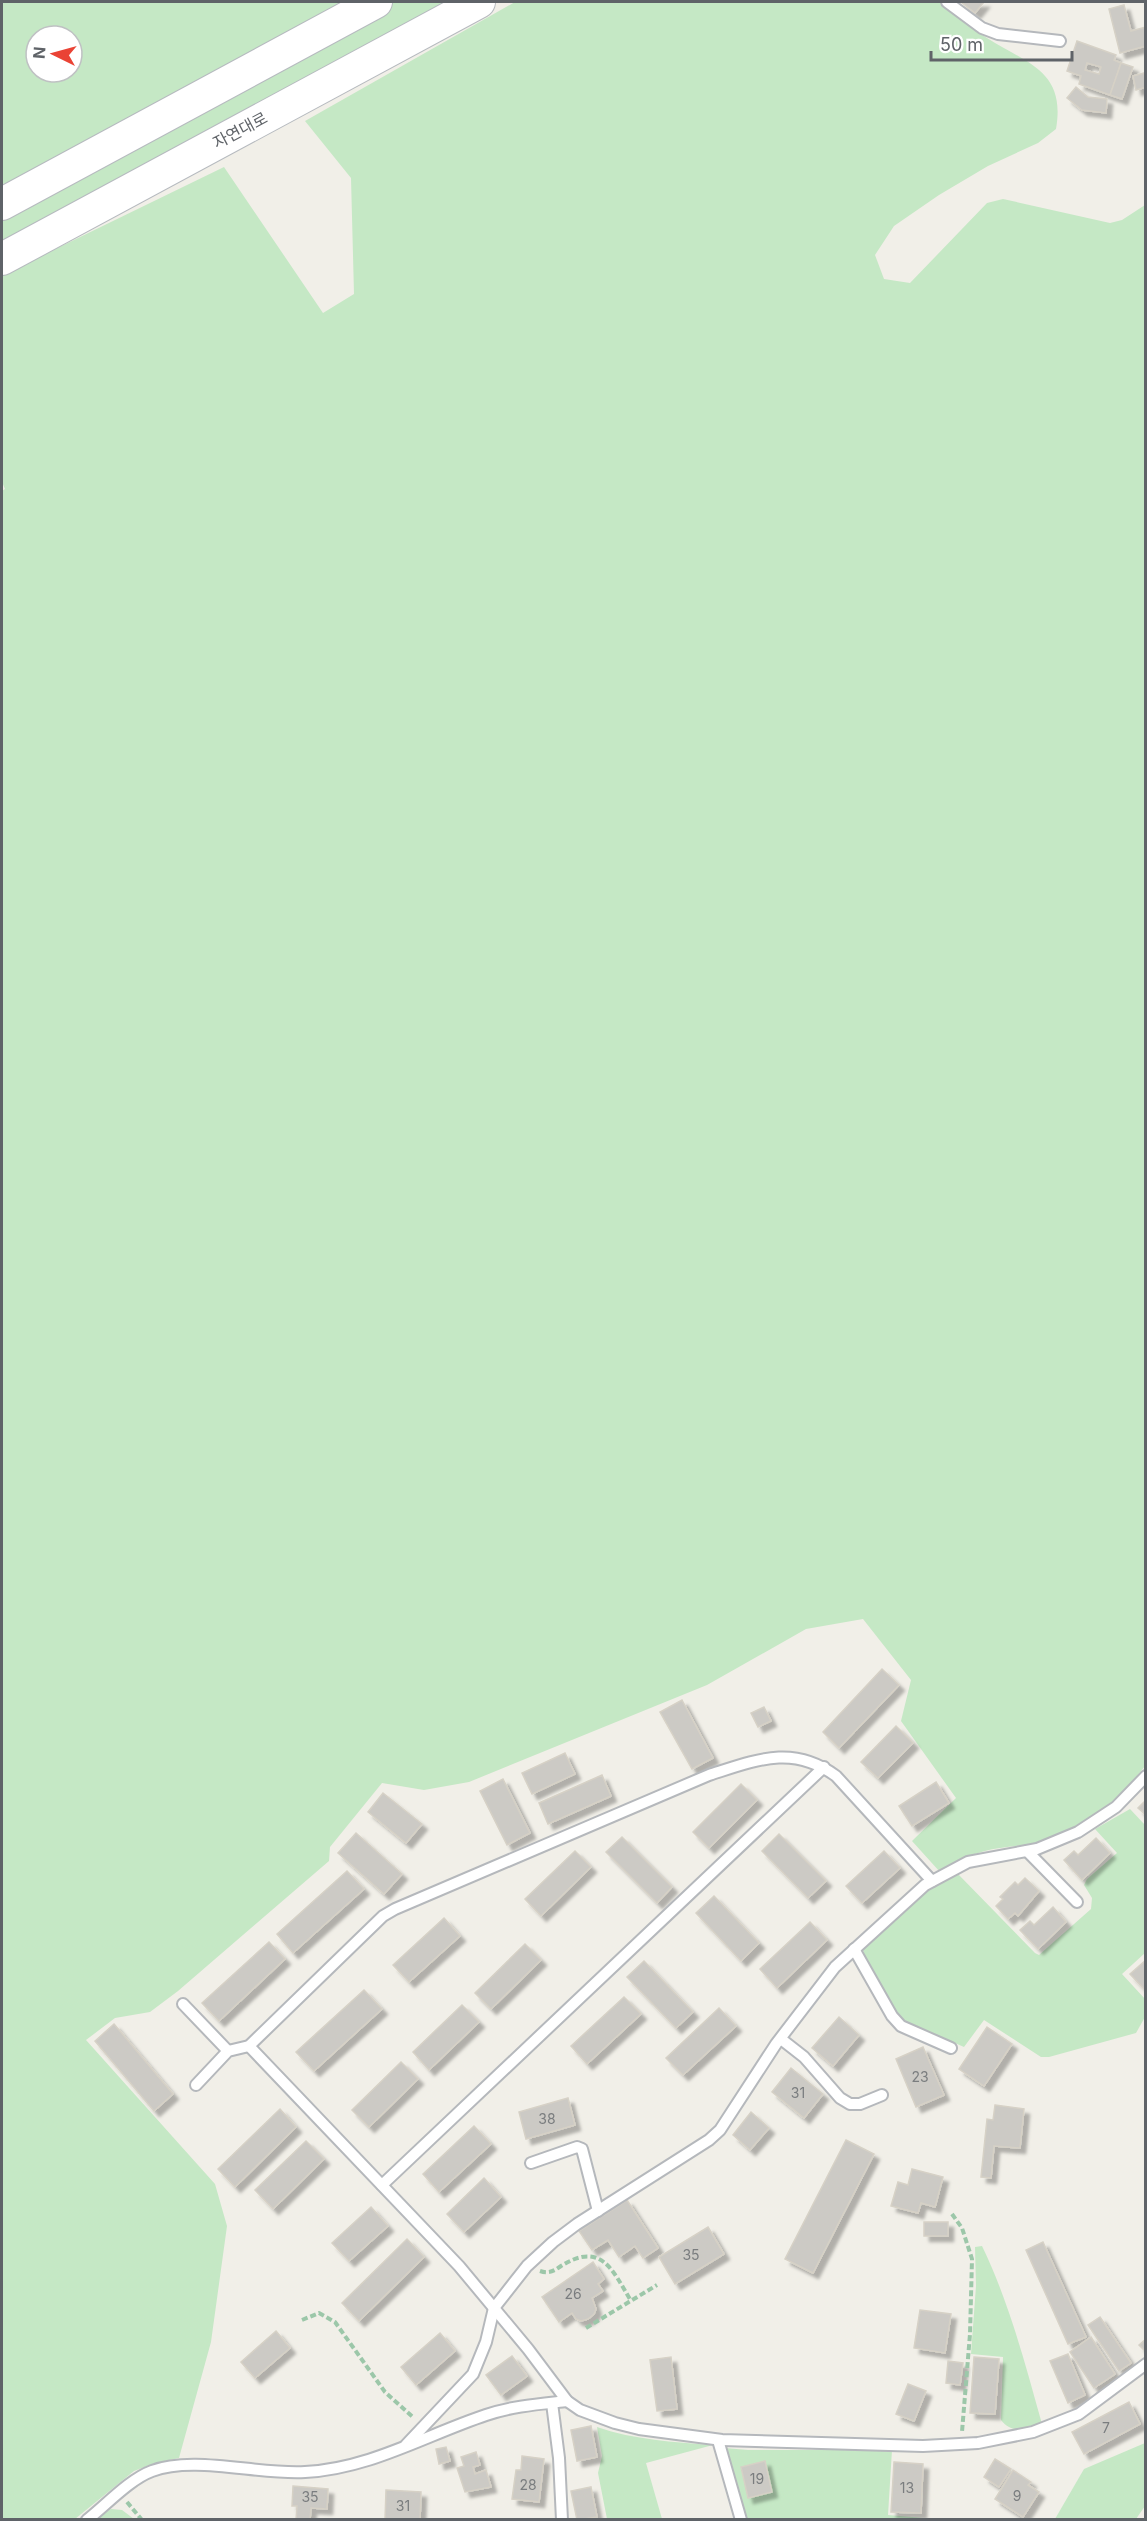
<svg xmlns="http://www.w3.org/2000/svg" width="1147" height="2521" font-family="Inter,'Noto Sans KR',sans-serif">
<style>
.green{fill:#c5e8c5;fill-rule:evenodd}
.building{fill:#cccac5;stroke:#d6d1c6;stroke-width:1.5;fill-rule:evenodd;filter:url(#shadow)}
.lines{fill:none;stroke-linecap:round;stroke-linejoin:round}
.lane-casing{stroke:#b5b8bc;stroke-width:14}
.secondary-casing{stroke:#b6babf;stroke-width:34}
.path{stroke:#9cc7a9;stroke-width:4;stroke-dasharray:6 3;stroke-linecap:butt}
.lane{stroke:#fff;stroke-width:10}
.secondary{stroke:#fff;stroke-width:32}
.labels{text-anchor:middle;stroke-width:6;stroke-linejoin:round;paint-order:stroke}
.number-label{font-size:14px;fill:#7a7d7f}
.street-label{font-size:16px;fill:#5f6368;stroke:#fff}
</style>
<defs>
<filter id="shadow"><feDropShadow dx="5.5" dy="5.5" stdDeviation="1.5" flood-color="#0004"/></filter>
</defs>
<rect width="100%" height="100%" fill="#f1efe8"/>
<g class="green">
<path d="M 2,2 L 356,2 L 7,186 L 2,183 ZM 36,36 L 72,36 L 72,72 L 36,72 Z"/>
<path d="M 392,2 L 460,2 L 2,248 L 2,213 Z"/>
<path d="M 515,2 L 939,2 C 955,14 970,28 987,38 C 1028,64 1066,71 1056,129 L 1038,143 L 988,166 L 939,195 L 894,226 L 875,255 L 884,279 L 910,283 L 987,203 L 1003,199 L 1110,223 L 1122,220 L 1145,205 L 1145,1766 C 1121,1799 1086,1827 1046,1840 C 1031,1845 1015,1846 1000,1848 C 978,1851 959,1859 940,1872 L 912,1841 L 956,1798 L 901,1721 L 911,1680 L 863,1619 L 806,1629 L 707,1685 L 469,1782 L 424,1790 L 382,1783 L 330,1847 L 329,1861 L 178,1991 L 150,2012 L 115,2018 L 86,2040 L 215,2184 L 227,2226 L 211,2342 L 179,2458 L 155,2463 L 134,2471 L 75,2519 L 2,2520 L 2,491 L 5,489 L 2,482 L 2,275 L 224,167 L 323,313 L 354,294 L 351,178 L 305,121 Z"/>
<path d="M 1130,1809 L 1145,1825 L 1145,1953 L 1122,1974 L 1145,1999 L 1145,2017 L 1136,2033 L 1049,2057 L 1041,2057 L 984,2020 L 964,2047 L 905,2021 L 898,2015 L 864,1958 L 863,1948 L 934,1884 L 958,1874 L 1035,1953 L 1039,1955 L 1091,1909 L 1092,1898 L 1084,1885 L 1087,1879 L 1117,1853 L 1095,1829 Z"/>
<path d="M 982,2246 C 1009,2302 1025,2363 1042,2424 C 1027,2428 1012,2435 1001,2420 L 1003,2357 L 971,2354 L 976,2286 L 975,2247 Z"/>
<path d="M 597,2427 C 635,2440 673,2442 713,2445 L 646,2463 L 662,2519 L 607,2519 L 598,2473 L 602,2456 Z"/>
<path d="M 1145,2443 L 1145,2506 L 1136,2519 L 1055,2519 L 1084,2469 Z"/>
<path d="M 725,2448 L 748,2450 L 892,2450 L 888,2515 L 935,2519 L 745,2519 Z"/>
<path d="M 111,2509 L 122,2510 L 134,2519 L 94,2520 Z"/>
</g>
<g class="building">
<path d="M 961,2 L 984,2 L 975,13 Z"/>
<path d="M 1124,5 L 1131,31 L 1146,27 L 1146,46 L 1120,53 L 1109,9 Z"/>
<path d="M 1077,41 L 1116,55 L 1114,60 L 1121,63 L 1110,95 L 1079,84 L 1081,76 L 1067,71 ZM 1087,63 L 1101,67 L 1099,74 L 1085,70 Z"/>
<path d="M 1121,63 L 1133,67 L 1122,99 L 1110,95 Z"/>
<path d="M 1144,73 L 1146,87 L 1136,90 L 1133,76 Z"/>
<path d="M 1076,87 L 1088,97 L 1107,99 L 1106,113 L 1082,110 L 1067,98 Z"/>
<path d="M 882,1669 L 899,1685 L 839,1748 L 823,1732 Z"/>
<path d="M 682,1700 L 713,1758 L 692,1769 L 660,1712 Z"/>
<path d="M 764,1707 L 771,1721 L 758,1727 L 751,1713 Z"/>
<path d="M 896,1726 L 913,1743 L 878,1778 L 861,1762 Z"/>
<path d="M 565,1753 L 575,1774 L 532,1794 L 522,1773 Z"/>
<path d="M 602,1775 L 611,1796 L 548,1824 L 539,1803 Z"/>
<path d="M 503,1779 L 530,1833 L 507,1845 L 480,1791 Z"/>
<path d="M 936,1782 L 949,1803 L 912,1826 L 899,1806 Z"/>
<path d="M 741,1784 L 757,1800 L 709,1848 L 693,1832 Z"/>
<path d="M 383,1793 L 422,1824 L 406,1843 L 368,1812 Z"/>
<path d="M 1146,1800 L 1146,1815 L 1138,1808 Z"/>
<path d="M 356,1833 L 402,1874 L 384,1894 L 338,1853 Z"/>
<path d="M 779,1834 L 826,1881 L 808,1898 L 762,1851 Z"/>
<path d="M 622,1837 L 672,1887 L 657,1903 L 606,1852 Z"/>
<path d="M 1096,1838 L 1110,1853 L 1082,1880 L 1064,1860 L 1074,1851 L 1078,1855 Z"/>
<path d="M 575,1851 L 591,1867 L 541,1916 L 525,1899 Z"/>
<path d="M 884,1851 L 900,1868 L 862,1903 L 846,1886 Z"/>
<path d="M 347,1871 L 364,1889 L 293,1953 L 277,1934 Z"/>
<path d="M 1025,1878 L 1039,1891 L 1018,1916 L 1015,1913 L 1008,1919 L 996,1906 L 1003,1899 L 1000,1897 L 1015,1882 L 1018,1885 Z"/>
<path d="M 714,1896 L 759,1943 L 741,1961 L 696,1913 Z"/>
<path d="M 1053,1907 L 1066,1922 L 1038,1949 L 1020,1930 L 1030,1921 L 1034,1925 Z"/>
<path d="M 444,1918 L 460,1936 L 409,1982 L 393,1965 Z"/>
<path d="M 810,1922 L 827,1940 L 777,1988 L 760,1969 Z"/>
<path d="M 269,1942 L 285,1959 L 219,2021 L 202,2003 Z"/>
<path d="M 525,1944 L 541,1960 L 491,2009 L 475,1993 Z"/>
<path d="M 1146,1960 L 1146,1991 L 1130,1974 Z"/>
<path d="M 644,1961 L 693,2012 L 676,2028 L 627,1977 Z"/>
<path d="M 364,1990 L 382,2009 L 314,2071 L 296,2052 Z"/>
<path d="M 624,1997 L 641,2014 L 587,2064 L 571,2046 Z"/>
<path d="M 462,2005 L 479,2022 L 429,2070 L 413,2052 Z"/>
<path d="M 719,2008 L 736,2026 L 683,2075 L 666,2058 Z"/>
<path d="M 839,2017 L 859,2035 L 833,2066 L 812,2048 Z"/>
<path d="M 114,2024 L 173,2094 L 154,2111 L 95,2041 Z"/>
<path d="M 987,2027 L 1012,2044 L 984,2086 L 959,2069 Z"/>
<path d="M 923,2047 L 944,2095 L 916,2107 L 896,2059 Z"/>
<path d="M 401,2062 L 418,2079 L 369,2127 L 352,2110 Z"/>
<path d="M 791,2068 L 823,2094 L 804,2118 L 772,2092 Z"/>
<path d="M 568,2098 L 575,2125 L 526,2139 L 519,2112 Z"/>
<path d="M 995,2105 L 1024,2109 L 1020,2148 L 994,2146 L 991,2178 L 981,2177 L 987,2119 L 993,2120 Z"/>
<path d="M 280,2109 L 296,2127 L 235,2187 L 218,2169 Z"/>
<path d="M 751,2112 L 769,2128 L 750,2150 L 733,2135 Z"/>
<path d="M 474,2126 L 491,2144 L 439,2192 L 423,2174 Z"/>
<path d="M 846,2140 L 874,2154 L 813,2273 L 785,2259 Z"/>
<path d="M 306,2141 L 324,2159 L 273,2209 L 255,2190 Z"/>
<path d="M 912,2169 L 943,2177 L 935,2207 L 921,2203 L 918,2213 L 891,2206 L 898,2182 L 908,2185 Z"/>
<path d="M 484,2178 L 501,2197 L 464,2232 L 447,2214 Z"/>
<path d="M 627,2200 L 658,2248 L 643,2258 L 635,2246 L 619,2257 L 608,2240 L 592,2250 L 579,2231 Z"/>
<path d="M 371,2207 L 388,2226 L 349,2261 L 332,2243 Z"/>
<rect x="924" y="2222" width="24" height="14"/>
<path d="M 708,2227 L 724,2254 L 675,2284 L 659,2257 Z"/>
<path d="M 407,2239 L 424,2257 L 359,2321 L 342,2303 Z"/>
<path d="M 1043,2242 L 1086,2337 L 1068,2344 L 1026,2250 Z"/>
<path d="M 593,2262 L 604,2279 L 598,2284 L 603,2291 L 592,2298 L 596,2309 L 594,2314 L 588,2319 L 581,2321 L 576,2319 L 572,2313 L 559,2322 L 542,2297 Z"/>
<path d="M 920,2310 L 951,2314 L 945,2353 L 914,2348 Z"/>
<path d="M 1100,2317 L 1131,2363 L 1119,2371 L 1088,2325 Z"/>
<path d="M 276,2331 L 290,2348 L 255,2378 L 241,2362 Z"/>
<path d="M 440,2333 L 455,2351 L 416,2385 L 401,2367 Z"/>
<path d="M 1091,2337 L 1115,2374 L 1094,2388 L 1070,2352 Z"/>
<path d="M 1146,2339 L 1146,2352 L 1139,2345 Z"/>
<path d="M 1068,2354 L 1085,2395 L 1068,2403 L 1050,2361 Z"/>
<path d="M 512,2356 L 527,2376 L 501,2395 L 486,2375 Z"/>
<path d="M 671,2357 L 677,2409 L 657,2411 L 650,2360 Z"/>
<path d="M 974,2357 L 999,2359 L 995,2414 L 970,2413 Z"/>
<path d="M 948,2361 L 963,2363 L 960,2385 L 946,2383 Z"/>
<path d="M 908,2384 L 926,2391 L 914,2421 L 896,2414 Z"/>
<path d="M 1129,2402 L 1140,2424 L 1084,2454 L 1072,2432 Z"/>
<path d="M 591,2426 L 597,2457 L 577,2461 L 571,2430 Z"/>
<path d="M 446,2447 L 450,2461 L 439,2464 L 436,2449 Z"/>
<path d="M 476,2452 L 480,2465 L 473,2467 L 475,2474 L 486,2470 L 491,2487 L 465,2492 L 457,2468 L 464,2466 L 461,2457 Z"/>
<path d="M 522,2456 L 544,2459 L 539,2502 L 512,2499 L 516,2470 L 521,2470 Z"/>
<path d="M 995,2459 L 1011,2469 L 999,2487 L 984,2477 Z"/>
<path d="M 765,2461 L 772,2492 L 748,2498 L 741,2467 Z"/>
<path d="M 894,2462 L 923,2464 L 921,2513 L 891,2512 Z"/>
<path d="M 1013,2470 L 1031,2482 L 1028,2485 L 1039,2492 L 1023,2517 L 995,2499 Z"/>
<path d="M 293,2486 L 328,2489 L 327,2509 L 311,2508 L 310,2520 L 296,2520 L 297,2506 L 292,2506 Z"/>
<path d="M 591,2487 L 597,2517 L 577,2520 L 571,2491 Z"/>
<path d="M 386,2490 L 421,2492 L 420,2520 L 385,2520 Z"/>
</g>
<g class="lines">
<g class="lane-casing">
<g id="lane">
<path d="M 947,2 L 982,28 L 998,34 L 1060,41"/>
<path d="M 1027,1851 L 1077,1902"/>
<path d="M 854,1949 L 892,2016 L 901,2026 L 951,2048"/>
<path d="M 183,2004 L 228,2051"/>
<path d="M 781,2039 L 804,2057 L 840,2098 L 850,2104 L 860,2104 L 882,2095"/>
<path d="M 249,2046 L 459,2266 L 528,2349 L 567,2401 L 580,2410 L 615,2423 L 639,2429 L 722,2440 L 923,2446 L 978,2443 L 1033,2432 L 1079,2414 L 1146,2364"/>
<path d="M 196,2085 L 228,2051 L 249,2046 L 383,1916 L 395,1909 L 709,1775 C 756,1760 793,1744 836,1776 L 932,1881"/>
<path d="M 531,2163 L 577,2147 L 582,2149 L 598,2211"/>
<path d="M 382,2185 L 824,1767"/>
<path d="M 552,2403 L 559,2458 L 562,2520"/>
<path d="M 718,2440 L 741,2520"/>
<path d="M 406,2445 L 473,2374 L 486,2342 L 494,2308 L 527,2266 L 553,2242 L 577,2224 L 709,2140 L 720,2130 L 776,2044 L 835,1967 L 925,1885 L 968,1862 L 1037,1849 L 1078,1832 L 1116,1807 L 1146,1776"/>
<path d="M 87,2520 C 106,2505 130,2479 152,2471 C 194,2455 258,2475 305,2472 C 369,2469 426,2435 486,2415 C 512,2406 540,2404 567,2401"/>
</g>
</g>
<g class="secondary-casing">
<g id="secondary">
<path d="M 2,204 L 376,2"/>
<path d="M 2,259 L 479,2"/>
</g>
</g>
<g class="path">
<path d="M 952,2214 L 962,2228 L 972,2259 L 970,2334 L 962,2432"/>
<path d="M 540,2271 C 549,2274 554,2271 561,2266 C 601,2241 612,2269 631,2301"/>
<path d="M 302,2320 L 319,2313 L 335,2322 L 385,2392 L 414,2418"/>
<path d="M 586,2328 L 657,2285"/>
<path d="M 127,2502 L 142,2520"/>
</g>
<use href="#lane" class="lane"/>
<use href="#secondary" class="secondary"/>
</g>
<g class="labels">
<g class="number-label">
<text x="920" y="2082">23</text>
<text x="798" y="2098">31</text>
<text x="547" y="2124">38</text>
<text x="691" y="2260">35</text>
<text x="573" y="2299">26</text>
<text x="1106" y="2433">7</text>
<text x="757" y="2484">19</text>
<text x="528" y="2490">28</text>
<text x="907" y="2493">13</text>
<text x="1017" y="2501">9</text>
<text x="310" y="2502">35</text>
<text x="403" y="2511">31</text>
</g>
<g class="street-label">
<text transform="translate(240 130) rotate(-28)" y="6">자연대로</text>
</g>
</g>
<rect width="1147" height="2521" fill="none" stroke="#5f6368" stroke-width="6"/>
<g transform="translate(54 54) rotate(275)"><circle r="28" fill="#ffffff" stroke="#bfc1c3" stroke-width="1.5"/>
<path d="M0-4.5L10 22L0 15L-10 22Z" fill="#ea4335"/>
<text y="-9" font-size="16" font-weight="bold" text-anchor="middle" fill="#5f6368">N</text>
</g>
<path d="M931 51v9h141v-9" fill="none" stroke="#5f6368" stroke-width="3"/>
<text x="940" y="51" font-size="18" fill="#5f6368" stroke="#ffffff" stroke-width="4.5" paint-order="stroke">50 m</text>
</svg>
